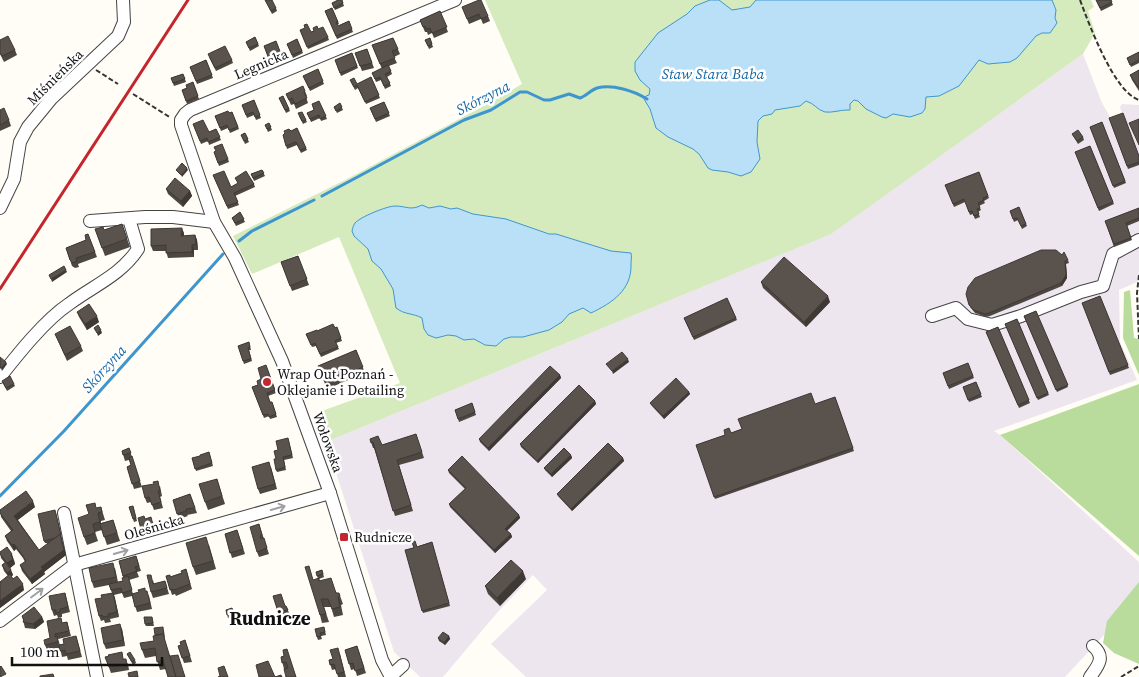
<svg xmlns="http://www.w3.org/2000/svg" width="1139" height="677" font-family="'Source Serif 4',serif">
<style>
.industrial{fill:#eee6ef}
.green{fill:#d5ebbd}
.forest{fill:#b9dc9c}
.water{fill:#b9e0f7;stroke:#3f96cf}
.lines{fill:none;stroke-linecap:round;stroke-linejoin:round}
.stream{stroke:#3f96cf;stroke-width:3}
.minor-casing{stroke:#444;stroke-width:14}
.path{stroke:#333;stroke-width:2;stroke-dasharray:5 2.5;stroke-linecap:butt}
.minor{stroke:#fff;stroke-width:12}
.rail{stroke:#c4262e;stroke-width:3}
.wall{fill:#4d4742}
.shaded-wall{fill:#3f3936}
.building{fill:#5a524d;stroke:#3f3936}
.oneway{stroke:#a0a0a0}
.poi-dot{fill:#c4262e;stroke:#fff;stroke-width:2}
.labels{text-anchor:middle;stroke-width:5;stroke-linejoin:round;paint-order:stroke}
.street-label{font-size:14px;fill:#111;stroke:#fff}
.poi-label{font-size:14px;fill:#111;stroke:#fff;text-anchor:start}
.water-label{font-size:15px;font-style:italic;fill:#1768a6;stroke:#fff}
.district-label{font-size:19px;font-weight:bold;fill:#111;stroke:#fff}
</style>
<rect width="100%" height="100%" fill="#fffdf5"/>
<path class="industrial" d="M 1083,54 L 1102,103 L 1112,120 L 1123,116 L 1120,107 L 1122,104 L 1139,105 L 1139,281 L 1119,290 L 1120,342 L 1137,380 L 994,431 L 1000,435 L 1139,562 L 1139,647 L 1133,655 L 1104,635 L 1065,677 L 526,677 L 491,644 L 547,590 L 533,575 L 496,614 L 443,677 L 420,677 L 394,652 L 326,442 L 830,234 Z"/>
<path class="green" d="M 485,0 L 1091,0 L 1094,7 L 1088,11 L 1095,33 L 1083,54 L 831,234 L 326,442 L 316,413 L 400,383 L 339,237 L 252,274 L 233,236 L 347,179 L 491,102 L 522,84 Z"/>
<g class="forest">
<path d="M 1130,290 L 1134,338 L 1139,339 L 1139,375 L 1123,338 L 1124,292 Z"/>
<path d="M 1139,384 L 1139,556 L 1000,435 Z"/>
<path d="M 1139,582 L 1139,664 L 1114,653 L 1103,643 L 1107,621 Z"/>
</g>
<g class="water">
<path d="M 710,0 L 719,0 L 732,10 L 750,7 L 756,0 L 1052,0 L 1056,10 L 1055,18 L 1057,23 L 1050,33 L 1042,33 L 1036,36 L 1017,58 L 1010,62 L 988,64 L 979,60 L 959,86 L 939,96 L 926,97 L 925,109 L 922,113 L 910,117 L 893,114 L 886,118 L 882,117 L 866,109 L 858,101 L 854,100 L 850,104 L 850,110 L 847,110 C 840,110 832,113 825,112 C 817,110 814,103 806,101 L 800,106 L 775,110 L 772,114 L 763,116 L 758,121 L 757,142 L 760,159 L 751,172 L 741,176 L 728,172 L 712,170 L 708,168 L 699,154 L 693,149 L 668,137 L 656,128 L 650,109 L 644,99 L 646,96 L 649,95 L 650,89 L 640,80 L 635,71 L 635,62 L 658,33 L 687,14 L 695,6 Z"/>
<path d="M 422,205 L 429,208 L 440,206 L 451,209 L 457,208 L 473,214 L 506,219 L 549,234 L 556,234 L 611,251 L 631,253 C 632,257 631,260 631,264 C 632,290 612,303 591,313 L 583,308 L 569,314 L 562,322 L 549,330 L 523,337 L 511,337 L 504,339 L 496,346 L 485,345 L 474,339 L 464,340 L 456,336 L 448,335 L 436,338 L 428,335 L 424,329 L 422,318 C 413,313 405,315 396,308 L 393,289 L 381,269 L 372,261 L 368,249 L 354,236 L 352,231 C 353,227 353,226 355,223 C 360,217 387,206 395,206 C 407,206 410,211 422,205 Z"/>
</g>
<g class="lines">
<g class="stream">
<path d="M 322,196 L 464,120 L 491,110 L 520,92 L 527,92 L 544,100 L 550,100 L 569,94 L 580,98 C 586,96 591,90 597,88 C 613,84 634,91 647,99"/>
<path d="M 239,241 L 252,231 L 314,200"/>
<path d="M 0,496 L 64,431 L 223,254"/>
</g>
<g class="minor-casing">
<g id="minor">
<path d="M 0,208 L 14,179 L 20,142 L 28,127 L 51,99 L 118,36 L 124,22 L 123,0"/>
<path d="M 90,221 L 145,217 L 173,217 L 214,222"/>
<path d="M 932,316 L 956,308 L 968,319 L 992,325 L 1021,316 L 1081,292 L 1103,286 L 1113,254 L 1139,240"/>
<path d="M 0,377 C 18,354 45,320 69,304 C 93,286 121,275 138,249 L 129,219"/>
<path d="M 64,513 L 97,677"/>
<path d="M 0,621 L 74,565 L 330,493"/>
<path d="M 390,677 L 403,665"/>
<path d="M 391,677 L 382,660 L 330,493 L 282,361 L 235,258 L 214,222 L 181,125 L 181,120 L 185,114 L 190,110 L 455,0"/>
<path d="M 1090,677 C 1098,666 1106,657 1093,646"/>
</g>
</g>
<g class="path">
<path d="M 1080,0 C 1089,24 1114,92 1139,100"/>
<path d="M 96,70 L 118,84"/>
<path d="M 133,94 L 171,118"/>
<path d="M 1139,275 L 1137,293 L 1139,339"/>
<path d="M 1121,677 L 1139,666"/>
</g>
<use href="#minor" class="minor"/>
<path class="rail" d="M 0,289 L 188,0"/>
</g>
<g class="wall">
<path d="M 265,0 L 276,8 L 277,11 L 272,14 Z"/>
<path d="M 342,0 L 344,6 L 335,10 L 332,3 Z"/>
<path d="M 1096,0 L 1111,0 L 1113,5 L 1101,11 Z"/>
<path d="M 462,7 L 488,16 L 490,21 L 483,24 L 481,19 L 469,24 Z"/>
<path d="M 332,8 L 339,24 L 337,25 L 338,26 L 349,21 L 353,32 L 337,39 L 325,11 Z"/>
<path d="M 440,11 L 448,32 L 434,38 L 432,33 L 428,35 L 427,32 L 425,32 L 420,20 Z"/>
<path d="M 318,29 L 328,37 L 329,40 L 308,49 L 300,30 L 311,32 Z"/>
<path d="M 255,37 L 259,46 L 250,51 L 246,42 Z"/>
<path d="M 393,38 L 400,54 L 394,57 L 397,63 L 389,66 L 392,74 L 387,77 L 391,86 L 385,89 L 381,80 L 376,82 L 372,73 L 382,69 L 372,45 Z"/>
<path d="M 430,38 L 433,47 L 429,49 L 425,40 Z"/>
<path d="M 297,39 L 303,53 L 293,58 L 287,44 Z"/>
<path d="M 0,40 L 15,50 L 17,55 L 4,62 L 0,54 Z"/>
<path d="M 276,41 L 282,57 L 270,62 L 264,46 Z"/>
<path d="M 367,49 L 374,68 L 362,71 L 355,53 Z"/>
<path d="M 1139,52 L 1139,63 L 1131,67 L 1127,58 Z"/>
<path d="M 352,53 L 358,68 L 341,76 L 335,60 Z"/>
<path d="M 209,57 L 232,60 L 233,63 L 216,71 Z"/>
<path d="M 206,60 L 213,78 L 197,84 L 190,67 Z"/>
<path d="M 318,69 L 324,84 L 310,91 L 303,76 Z"/>
<path d="M 1139,70 L 1139,91 L 1132,80 L 1130,75 Z"/>
<path d="M 183,74 L 186,82 L 174,86 L 171,78 Z"/>
<path d="M 371,77 L 380,98 L 366,104 L 358,88 L 355,90 L 351,82 L 357,84 Z"/>
<path d="M 193,82 L 199,99 L 187,104 L 182,90 L 187,88 Z"/>
<path d="M 305,91 L 307,96 L 306,97 L 308,103 L 296,109 L 294,104 L 291,105 L 286,94 Z"/>
<path d="M 283,96 L 290,111 L 286,113 L 279,98 Z"/>
<path d="M 254,100 L 261,118 L 256,120 L 254,115 L 247,118 L 242,105 Z"/>
<path d="M 319,101 L 327,119 L 321,121 L 320,118 L 311,122 L 307,113 L 314,110 Z"/>
<path d="M 384,102 L 390,116 L 376,122 L 370,108 Z"/>
<path d="M 340,103 L 343,110 L 337,113 L 334,107 Z"/>
<path d="M 0,110 L 9,120 L 11,126 L 0,131 Z"/>
<path d="M 232,112 L 239,129 L 230,133 L 228,128 L 221,131 L 215,116 Z"/>
<path d="M 302,112 L 307,122 L 303,124 L 299,116 Z"/>
<path d="M 1109,118 L 1139,156 L 1139,165 L 1128,169 Z"/>
<path d="M 1102,122 L 1126,183 L 1114,188 L 1090,127 Z"/>
<path d="M 269,123 L 272,130 L 268,132 L 265,125 Z"/>
<path d="M 193,124 L 209,132 L 216,129 L 221,140 L 209,145 L 208,141 L 201,144 Z"/>
<path d="M 297,128 L 307,150 L 301,153 L 297,145 L 287,149 L 283,135 Z"/>
<path d="M 245,133 L 249,142 L 245,144 L 241,135 Z"/>
<path d="M 1072,134 L 1083,137 L 1084,140 L 1078,144 Z"/>
<path d="M 1090,146 L 1114,204 L 1099,211 L 1075,152 Z"/>
<path d="M 215,151 L 228,159 L 229,162 L 219,166 L 214,152 Z"/>
<path d="M 262,170 L 265,176 L 254,181 L 251,174 Z"/>
<path d="M 979,172 L 989,198 L 984,201 L 985,203 L 979,206 L 981,210 L 978,212 L 980,217 L 975,219 L 973,214 L 970,215 L 965,202 L 954,207 L 945,185 Z"/>
<path d="M 213,175 L 231,187 L 238,184 L 254,184 L 255,187 L 235,196 L 239,205 L 228,209 Z"/>
<path d="M 166,189 L 190,191 L 192,196 L 183,207 L 168,194 Z"/>
<path d="M 1019,207 L 1027,226 L 1022,229 L 1018,220 L 1014,222 L 1010,211 Z"/>
<path d="M 1139,208 L 1139,221 L 1127,226 L 1132,240 L 1114,247 L 1105,221 Z"/>
<path d="M 240,212 L 245,222 L 236,226 L 232,218 Z"/>
<path d="M 122,224 L 130,247 L 105,256 L 95,229 L 104,230 Z"/>
<path d="M 184,233 L 184,236 L 195,235 L 197,240 L 198,250 L 194,250 L 194,257 L 168,258 L 166,251 L 153,251 L 151,246 Z"/>
<path d="M 88,234 L 97,257 L 78,264 L 79,267 L 75,268 L 72,266 L 66,248 L 86,240 Z"/>
<path d="M 298,256 L 309,285 L 292,291 L 281,262 Z"/>
<path d="M 1068,260 L 1069,263 L 1066,264 L 1067,278 L 1062,286 L 990,316 L 986,317 L 975,313 L 970,307 L 966,294 Z"/>
<path d="M 761,282 L 830,302 L 806,327 L 763,288 Z"/>
<path d="M 1100,296 L 1129,368 L 1110,375 L 1082,303 Z"/>
<path d="M 727,298 L 737,320 L 694,340 L 684,318 Z"/>
<path d="M 1036,311 L 1068,387 L 1057,392 L 1024,316 Z"/>
<path d="M 77,312 L 99,322 L 87,330 L 79,317 Z"/>
<path d="M 1017,319 L 1049,395 L 1038,400 L 1005,324 Z"/>
<path d="M 337,327 L 342,341 L 336,343 L 339,349 L 321,357 L 316,346 L 312,347 L 306,334 Z"/>
<path d="M 998,327 L 1030,403 L 1019,408 L 986,332 Z"/>
<path d="M 55,334 L 81,346 L 83,351 L 67,361 Z"/>
<path d="M 249,342 L 251,350 L 249,350 L 252,361 L 244,364 L 238,346 Z"/>
<path d="M 356,350 L 365,373 L 327,389 L 318,366 Z"/>
<path d="M 968,363 L 974,378 L 949,389 L 943,373 Z"/>
<path d="M 266,365 L 276,393 L 268,396 L 270,402 L 272,402 L 277,417 L 270,419 L 269,416 L 264,418 L 252,387 L 258,385 L 261,379 Z"/>
<path d="M 560,375 L 561,378 L 489,451 L 480,442 L 479,439 Z"/>
<path d="M 2,381 L 14,384 L 15,386 L 7,391 Z"/>
<path d="M 976,382 L 982,397 L 969,402 L 963,387 Z"/>
<path d="M 689,392 L 690,394 L 664,419 L 651,405 L 650,403 Z"/>
<path d="M 835,397 L 854,451 L 715,499 L 696,445 Z"/>
<path d="M 595,401 L 596,404 L 538,463 L 521,447 L 520,444 Z"/>
<path d="M 472,403 L 476,415 L 459,422 L 455,410 Z"/>
<path d="M 416,434 L 424,458 L 399,465 L 413,511 L 395,516 L 374,448 L 373,448 L 370,439 L 382,445 Z"/>
<path d="M 288,438 L 293,458 L 284,460 L 286,470 L 277,472 L 276,470 L 276,459 L 278,450 Z"/>
<path d="M 129,448 L 142,487 L 134,489 L 127,467 L 131,465 L 129,460 L 125,461 L 122,451 Z"/>
<path d="M 209,452 L 213,466 L 196,471 L 192,458 L 200,456 Z"/>
<path d="M 571,455 L 572,458 L 552,477 L 545,470 L 544,468 Z"/>
<path d="M 623,458 L 624,461 L 572,511 L 558,496 L 557,494 Z"/>
<path d="M 271,467 L 277,489 L 260,494 L 258,489 Z"/>
<path d="M 448,470 L 519,515 L 520,518 L 507,531 L 511,534 L 512,537 L 495,553 L 450,507 L 449,504 L 465,489 L 449,473 Z"/>
<path d="M 217,479 L 225,504 L 208,510 L 205,502 Z"/>
<path d="M 160,486 L 162,496 L 160,497 L 163,508 L 154,510 L 151,502 L 147,503 L 145,498 Z"/>
<path d="M 190,494 L 197,513 L 187,515 L 188,516 L 179,519 L 173,500 Z"/>
<path d="M 133,506 L 137,521 L 134,522 L 129,507 Z"/>
<path d="M 35,507 L 18,520 L 39,550 L 49,543 L 45,543 L 44,541 L 56,513 L 66,555 L 44,572 L 45,574 L 32,584 L 22,571 L 20,565 L 25,562 L 23,558 L 16,549 L 14,551 L 7,541 L 5,536 L 11,531 L 1,517 L 0,510 Z"/>
<path d="M 101,507 L 105,520 L 101,521 L 101,523 L 113,520 L 120,541 L 107,545 L 102,530 L 95,532 L 98,541 L 87,545 L 84,537 L 89,514 L 96,508 Z"/>
<path d="M 145,519 L 153,522 L 155,531 L 143,534 L 141,529 Z"/>
<path d="M 259,524 L 269,554 L 259,557 L 257,552 Z"/>
<path d="M 237,530 L 245,554 L 232,558 L 225,534 Z"/>
<path d="M 432,542 L 450,606 L 423,613 L 405,550 Z"/>
<path d="M 209,545 L 216,569 L 196,575 L 193,567 Z"/>
<path d="M 0,552 L 14,560 L 15,564 L 10,568 L 13,575 L 11,577 L 24,590 L 0,608 L 0,582 L 8,576 L 4,571 L 2,565 L 5,563 L 1,558 Z"/>
<path d="M 136,556 L 141,571 L 137,572 L 139,577 L 129,580 L 133,594 L 145,591 L 149,596 L 152,609 L 137,612 L 132,596 L 124,598 L 122,593 L 114,595 L 119,617 L 110,619 L 111,622 L 105,623 L 104,620 L 101,621 L 99,616 L 102,598 L 112,593 L 109,585 L 94,588 L 92,582 L 115,568 L 118,582 L 123,581 L 123,577 L 119,561 Z"/>
<path d="M 186,569 L 192,589 L 176,596 L 175,594 L 172,595 L 166,576 L 170,577 L 182,573 Z"/>
<path d="M 322,570 L 324,577 L 319,579 L 320,581 L 337,593 L 339,593 L 343,604 L 341,605 L 343,615 L 334,617 L 331,607 L 324,607 L 329,622 L 322,623 L 320,615 L 314,580 L 318,579 L 316,572 Z"/>
<path d="M 526,579 L 500,606 L 488,594 L 485,586 Z"/>
<path d="M 153,580 L 154,584 L 165,581 L 169,594 L 153,598 L 151,592 Z"/>
<path d="M 65,593 L 70,612 L 62,614 L 62,617 L 58,618 L 57,615 L 54,616 L 52,610 Z"/>
<path d="M 273,596 L 285,606 L 286,606 L 290,615 L 286,616 L 289,625 L 283,627 Z"/>
<path d="M 232,608 L 235,616 L 228,618 L 226,610 Z"/>
<path d="M 22,616 L 42,617 L 44,622 L 35,629 L 25,628 Z"/>
<path d="M 152,617 L 154,626 L 146,626 L 145,624 Z"/>
<path d="M 61,618 L 62,623 L 67,622 L 71,636 L 58,639 L 60,645 L 64,644 L 76,636 L 82,657 L 68,660 L 67,656 L 62,657 L 60,648 L 47,650 L 45,645 L 50,638 Z"/>
<path d="M 324,627 L 326,635 L 321,636 L 322,639 L 318,640 L 317,637 Z"/>
<path d="M 122,629 L 125,646 L 106,649 L 104,644 Z"/>
<path d="M 164,630 L 168,677 L 166,669 L 160,670 L 156,656 L 145,658 L 142,650 L 154,641 L 155,635 Z"/>
<path d="M 449,636 L 450,639 L 445,645 L 439,641 L 438,638 Z"/>
<path d="M 185,640 L 192,662 L 184,663 L 178,646 L 181,645 Z"/>
<path d="M 357,646 L 366,673 L 357,676 L 355,669 L 351,670 L 345,650 Z"/>
<path d="M 127,654 L 135,660 L 136,663 L 133,665 Z"/>
<path d="M 340,654 L 346,677 L 338,677 L 336,669 L 332,670 L 329,660 L 333,659 Z"/>
<path d="M 284,656 L 296,677 L 284,669 L 281,657 Z"/>
<path d="M 105,657 L 124,659 L 128,664 L 129,670 L 111,673 Z"/>
</g>
<g class="shaded-wall">
<path d="M 187,168 L 188,170 L 182,177 L 181,175 Z"/>
<path d="M 190,191 L 192,196 L 183,207 L 181,201 Z"/>
<path d="M 182,228 L 184,233 L 183,242 L 181,236 Z"/>
<path d="M 195,235 L 197,240 L 198,250 L 196,244 Z"/>
<path d="M 192,245 L 194,250 L 194,257 L 192,252 Z"/>
<path d="M 1065,261 L 1066,264 L 1067,278 L 1062,286 L 1061,283 Z"/>
<path d="M 66,270 L 67,272 L 52,282 L 51,279 Z"/>
<path d="M 828,296 L 830,302 L 806,327 L 804,322 Z"/>
<path d="M 97,316 L 99,322 L 87,330 L 85,324 Z"/>
<path d="M 101,330 L 102,333 L 98,336 L 97,333 Z"/>
<path d="M 628,359 L 629,362 L 613,374 L 612,371 Z"/>
<path d="M 6,362 L 7,364 L 2,371 L 1,368 Z"/>
<path d="M 560,375 L 561,378 L 489,451 L 488,448 Z"/>
<path d="M 689,392 L 690,394 L 664,419 L 663,416 Z"/>
<path d="M 595,401 L 596,404 L 538,463 L 537,461 Z"/>
<path d="M 571,455 L 572,458 L 552,477 L 551,474 Z"/>
<path d="M 623,458 L 624,461 L 572,511 L 571,509 Z"/>
<path d="M 33,501 L 35,507 L 16,521 L 14,516 Z"/>
<path d="M 519,515 L 520,518 L 506,531 L 505,529 Z"/>
<path d="M 60,534 L 66,555 L 44,572 L 45,574 L 32,584 L 30,579 L 41,567 Z"/>
<path d="M 511,534 L 512,537 L 495,553 L 494,550 Z"/>
<path d="M 14,544 L 16,549 L 14,551 L 12,545 Z"/>
<path d="M 12,554 L 15,564 L 9,569 L 7,563 L 11,555 Z"/>
<path d="M 11,570 L 13,575 L 9,578 L 7,573 Z"/>
<path d="M 523,571 L 526,579 L 500,606 L 497,598 Z"/>
<path d="M 23,584 L 24,590 L 0,608 L 0,601 Z"/>
<path d="M 113,593 L 115,598 L 119,617 L 117,612 Z"/>
<path d="M 42,617 L 44,622 L 35,629 L 33,624 Z"/>
<path d="M 120,624 L 122,629 L 125,646 L 123,640 Z"/>
<path d="M 449,636 L 450,639 L 445,645 L 444,643 Z"/>
</g>
<g class="building">
<path d="M 265,0 L 272,0 L 276,8 L 271,11 Z"/>
<path d="M 338,0 L 342,0 L 343,3 L 334,8 L 332,3 Z"/>
<path d="M 479,0 L 481,0 L 488,16 L 481,19 L 479,14 L 467,19 L 462,7 Z"/>
<path d="M 1096,0 L 1111,0 L 1112,2 L 1100,8 Z"/>
<path d="M 332,8 L 338,22 L 336,22 L 338,26 L 349,21 L 352,29 L 336,36 L 325,11 Z"/>
<path d="M 440,11 L 447,27 L 432,33 L 430,28 L 426,29 L 425,26 L 423,27 L 420,20 Z"/>
<path d="M 307,24 L 311,32 L 314,31 L 313,28 L 317,26 L 318,29 L 323,27 L 328,37 L 307,47 L 300,30 L 305,28 L 304,25 Z"/>
<path d="M 8,36 L 15,50 L 2,56 L 0,53 L 0,40 Z"/>
<path d="M 255,37 L 258,44 L 249,48 L 246,42 Z"/>
<path d="M 393,38 L 398,49 L 392,51 L 395,58 L 380,64 L 372,45 Z"/>
<path d="M 430,38 L 432,44 L 428,46 L 425,40 Z"/>
<path d="M 297,39 L 302,51 L 292,55 L 287,44 Z"/>
<path d="M 276,41 L 281,54 L 269,59 L 264,46 Z"/>
<path d="M 225,46 L 232,60 L 215,68 L 208,54 Z"/>
<path d="M 367,49 L 372,63 L 360,66 L 355,53 Z"/>
<path d="M 1139,52 L 1139,60 L 1130,65 L 1127,58 Z"/>
<path d="M 352,53 L 357,66 L 340,73 L 335,60 Z"/>
<path d="M 206,60 L 212,75 L 196,81 L 190,67 Z"/>
<path d="M 388,65 L 391,71 L 385,74 L 390,83 L 384,86 L 380,77 L 375,79 L 372,73 Z"/>
<path d="M 318,69 L 323,81 L 309,88 L 303,76 Z"/>
<path d="M 1139,70 L 1139,87 L 1138,87 L 1130,75 Z"/>
<path d="M 183,74 L 185,79 L 173,83 L 171,78 Z"/>
<path d="M 371,77 L 379,95 L 365,102 L 357,85 L 354,87 L 350,80 L 354,78 L 357,84 Z"/>
<path d="M 193,82 L 198,96 L 186,101 L 182,90 L 187,88 L 186,85 Z"/>
<path d="M 303,86 L 305,91 L 304,92 L 307,98 L 295,104 L 292,98 L 289,100 L 286,94 Z"/>
<path d="M 283,96 L 289,109 L 285,110 L 279,98 Z"/>
<path d="M 254,100 L 260,115 L 255,117 L 253,112 L 246,115 L 242,105 Z"/>
<path d="M 319,101 L 326,116 L 320,119 L 319,115 L 310,119 L 307,113 L 314,110 L 312,104 Z"/>
<path d="M 384,102 L 389,113 L 375,119 L 370,108 Z"/>
<path d="M 340,103 L 342,107 L 336,111 L 334,107 Z"/>
<path d="M 4,108 L 9,120 L 0,125 L 0,110 Z"/>
<path d="M 228,111 L 229,113 L 232,112 L 238,127 L 229,130 L 227,125 L 220,128 L 215,116 Z"/>
<path d="M 302,112 L 306,120 L 302,121 L 298,113 Z"/>
<path d="M 1123,113 L 1139,156 L 1139,162 L 1127,166 L 1109,118 Z"/>
<path d="M 1139,119 L 1139,145 L 1129,123 Z"/>
<path d="M 203,120 L 209,132 L 216,129 L 220,137 L 208,142 L 207,138 L 200,141 L 193,124 Z"/>
<path d="M 1102,122 L 1125,181 L 1113,186 L 1090,127 Z"/>
<path d="M 269,123 L 271,127 L 267,129 L 265,125 Z"/>
<path d="M 297,128 L 306,148 L 300,150 L 296,142 L 286,146 L 283,135 L 285,133 L 284,131 L 289,129 L 291,131 Z"/>
<path d="M 1078,130 L 1083,137 L 1077,141 L 1072,134 Z"/>
<path d="M 245,133 L 248,139 L 244,141 L 241,135 Z"/>
<path d="M 222,144 L 228,159 L 218,163 L 214,152 L 216,151 L 214,147 Z"/>
<path d="M 1090,146 L 1113,202 L 1098,208 L 1075,152 Z"/>
<path d="M 182,163 L 187,168 L 181,175 L 176,170 Z"/>
<path d="M 262,170 L 264,173 L 253,178 L 251,174 Z"/>
<path d="M 224,171 L 231,187 L 238,183 L 235,178 L 246,171 L 254,184 L 234,193 L 238,202 L 227,206 L 213,175 Z"/>
<path d="M 979,172 L 988,196 L 983,198 L 984,200 L 978,203 L 980,208 L 977,209 L 979,214 L 974,216 L 972,211 L 969,212 L 964,199 L 953,204 L 945,185 Z"/>
<path d="M 175,178 L 190,191 L 181,201 L 166,189 Z"/>
<path d="M 1019,207 L 1026,224 L 1021,226 L 1017,218 L 1013,219 L 1010,211 Z"/>
<path d="M 1139,208 L 1139,218 L 1126,223 L 1131,238 L 1114,244 L 1105,221 Z"/>
<path d="M 240,212 L 244,219 L 235,223 L 232,218 Z"/>
<path d="M 122,224 L 127,239 L 102,248 L 95,229 L 103,227 L 104,230 Z"/>
<path d="M 182,228 L 181,236 L 195,235 L 196,244 L 192,245 L 192,252 L 166,253 L 166,245 L 151,246 L 151,229 Z"/>
<path d="M 88,234 L 95,252 L 76,258 L 77,261 L 73,263 L 70,260 L 66,248 L 86,240 L 85,235 Z"/>
<path d="M 1041,250 L 1056,250 L 1062,255 L 1064,252 L 1068,260 L 1065,261 L 1066,275 L 1061,283 L 989,313 L 985,314 L 974,310 L 969,305 L 966,294 L 968,287 L 975,278 Z"/>
<path d="M 298,256 L 307,279 L 290,286 L 281,262 Z"/>
<path d="M 784,257 L 828,296 L 804,322 L 761,282 Z"/>
<path d="M 64,266 L 66,270 L 51,279 L 49,275 Z"/>
<path d="M 1100,296 L 1128,365 L 1109,372 L 1082,303 Z"/>
<path d="M 727,298 L 736,318 L 693,337 L 684,318 Z"/>
<path d="M 89,304 L 97,316 L 85,324 L 77,312 Z"/>
<path d="M 1036,311 L 1068,385 L 1056,390 L 1024,316 Z"/>
<path d="M 1017,319 L 1048,393 L 1037,398 L 1005,324 Z"/>
<path d="M 333,324 L 335,328 L 337,327 L 341,338 L 335,341 L 338,347 L 320,354 L 315,343 L 311,345 L 306,334 L 317,330 L 317,331 Z"/>
<path d="M 98,325 L 101,330 L 97,333 L 94,328 Z"/>
<path d="M 70,326 L 81,346 L 65,355 L 55,334 Z"/>
<path d="M 998,327 L 1029,400 L 1018,405 L 986,332 Z"/>
<path d="M 249,342 L 250,347 L 248,348 L 251,359 L 243,361 L 238,346 Z"/>
<path d="M 356,350 L 363,367 L 326,383 L 318,366 Z"/>
<path d="M 622,352 L 628,359 L 612,371 L 606,364 Z"/>
<path d="M 0,357 L 6,362 L 1,368 L 0,368 Z"/>
<path d="M 968,363 L 973,376 L 948,386 L 943,373 Z"/>
<path d="M 266,365 L 275,390 L 267,393 L 270,402 L 272,402 L 276,414 L 269,417 L 268,414 L 263,415 L 252,387 L 258,385 L 257,381 L 261,379 L 258,368 Z"/>
<path d="M 550,366 L 560,375 L 488,448 L 479,439 Z"/>
<path d="M 10,376 L 14,384 L 6,388 L 2,381 Z"/>
<path d="M 676,378 L 689,392 L 663,416 L 650,403 Z"/>
<path d="M 976,382 L 981,394 L 968,400 L 963,387 Z"/>
<path d="M 579,385 L 595,401 L 537,461 L 520,444 Z"/>
<path d="M 811,393 L 815,404 L 835,397 L 853,448 L 714,497 L 696,445 L 725,435 L 724,430 L 729,428 L 731,433 L 742,429 L 738,419 Z"/>
<path d="M 472,403 L 475,412 L 458,419 L 455,410 Z"/>
<path d="M 416,434 L 422,452 L 397,460 L 411,505 L 393,511 L 373,442 L 371,443 L 370,439 L 378,436 L 382,445 Z"/>
<path d="M 288,438 L 292,455 L 283,457 L 285,467 L 276,470 L 274,459 L 276,459 L 274,451 L 278,450 L 276,441 Z"/>
<path d="M 608,443 L 623,458 L 571,509 L 557,494 Z"/>
<path d="M 129,448 L 131,453 L 123,455 L 122,451 Z"/>
<path d="M 564,448 L 571,455 L 551,474 L 544,468 Z"/>
<path d="M 209,452 L 212,463 L 195,469 L 192,458 L 200,456 L 200,455 Z"/>
<path d="M 132,456 L 140,481 L 132,484 L 127,467 L 131,465 L 129,458 Z"/>
<path d="M 462,456 L 519,515 L 505,529 L 511,534 L 494,550 L 449,504 L 466,488 L 448,470 Z"/>
<path d="M 269,462 L 275,484 L 258,489 L 252,467 Z"/>
<path d="M 217,479 L 222,496 L 205,502 L 199,484 Z"/>
<path d="M 158,481 L 160,491 L 158,491 L 161,502 L 152,505 L 149,497 L 145,498 L 142,486 L 154,484 L 153,482 Z"/>
<path d="M 26,491 L 33,501 L 14,516 L 39,550 L 60,534 L 64,550 L 41,567 L 43,569 L 30,579 L 20,565 L 26,561 L 21,553 L 14,544 L 12,545 L 5,536 L 13,530 L 0,513 L 0,510 Z"/>
<path d="M 190,494 L 195,508 L 186,509 L 186,511 L 177,514 L 173,500 Z"/>
<path d="M 95,503 L 96,508 L 101,507 L 102,512 L 98,513 L 100,522 L 93,524 L 95,533 L 84,537 L 78,518 L 89,514 L 86,505 Z"/>
<path d="M 133,506 L 136,518 L 133,519 L 129,507 Z"/>
<path d="M 55,510 L 61,535 L 60,534 L 55,538 L 44,541 L 38,514 Z"/>
<path d="M 144,516 L 145,519 L 151,517 L 153,525 L 141,529 L 138,518 Z"/>
<path d="M 113,520 L 117,533 L 104,537 L 100,524 Z"/>
<path d="M 259,524 L 262,535 L 260,536 L 261,539 L 264,538 L 267,548 L 257,552 L 250,527 Z"/>
<path d="M 237,530 L 243,549 L 230,553 L 225,534 Z"/>
<path d="M 206,537 L 213,561 L 193,567 L 186,543 Z"/>
<path d="M 415,541 L 417,547 L 432,542 L 449,603 L 422,611 L 405,550 L 414,548 L 412,542 Z"/>
<path d="M 7,547 L 12,554 L 11,555 L 13,559 L 7,563 L 0,554 L 0,552 Z"/>
<path d="M 136,556 L 139,566 L 135,567 L 137,571 L 123,576 L 119,561 Z"/>
<path d="M 511,560 L 523,571 L 497,598 L 485,586 Z"/>
<path d="M 6,562 L 11,570 L 7,573 L 2,565 Z"/>
<path d="M 113,563 L 116,577 L 92,582 L 89,568 Z"/>
<path d="M 309,566 L 313,580 L 319,578 L 319,581 L 331,578 L 336,593 L 339,593 L 340,596 L 338,597 L 340,607 L 332,609 L 328,599 L 321,599 L 326,614 L 320,615 L 305,567 Z"/>
<path d="M 186,569 L 190,584 L 174,590 L 173,589 L 170,590 L 166,576 L 170,575 L 170,577 L 182,573 L 181,571 Z"/>
<path d="M 322,570 L 323,574 L 317,576 L 316,572 Z"/>
<path d="M 10,574 L 13,579 L 17,576 L 23,584 L 0,601 L 0,582 Z"/>
<path d="M 147,575 L 151,575 L 153,584 L 165,581 L 167,588 L 151,592 Z"/>
<path d="M 128,576 L 132,590 L 122,593 L 121,588 L 111,590 L 109,584 L 123,581 L 122,578 Z"/>
<path d="M 145,588 L 145,591 L 147,591 L 150,603 L 135,607 L 132,594 L 139,592 L 138,590 Z"/>
<path d="M 65,593 L 68,607 L 60,609 L 60,612 L 56,613 L 56,610 L 52,610 L 49,596 Z"/>
<path d="M 113,593 L 117,612 L 108,614 L 109,616 L 103,617 L 102,615 L 99,616 L 95,599 L 102,598 L 101,595 Z"/>
<path d="M 281,594 L 285,606 L 286,606 L 288,610 L 282,611 L 284,615 L 286,614 L 287,619 L 281,621 L 273,596 Z"/>
<path d="M 34,607 L 42,617 L 33,624 L 23,622 L 24,620 L 22,616 Z"/>
<path d="M 232,608 L 234,613 L 227,615 L 226,610 Z"/>
<path d="M 144,617 L 152,617 L 153,623 L 145,624 Z"/>
<path d="M 61,618 L 62,623 L 67,622 L 69,631 L 55,634 L 55,637 L 57,636 L 58,642 L 45,645 L 44,640 L 50,638 L 47,621 Z"/>
<path d="M 120,624 L 123,640 L 104,644 L 101,628 Z"/>
<path d="M 163,627 L 164,637 L 163,634 L 155,635 L 154,628 Z"/>
<path d="M 324,627 L 325,632 L 320,633 L 321,636 L 317,637 L 315,629 Z"/>
<path d="M 443,632 L 449,636 L 444,643 L 438,638 Z"/>
<path d="M 163,634 L 176,677 L 168,677 L 163,660 L 157,662 L 155,648 L 142,650 L 140,643 L 154,641 L 153,636 Z"/>
<path d="M 76,636 L 80,651 L 66,654 L 65,650 L 60,651 L 59,645 L 64,644 L 63,639 Z"/>
<path d="M 185,640 L 190,656 L 182,658 L 178,646 L 181,645 L 180,642 Z"/>
<path d="M 357,646 L 364,668 L 355,671 L 353,663 L 349,664 L 345,650 Z"/>
<path d="M 338,648 L 344,672 L 337,674 L 334,664 L 330,665 L 329,660 L 333,659 L 330,650 Z"/>
<path d="M 287,649 L 296,677 L 286,677 L 284,669 L 288,668 L 286,662 L 282,663 L 281,657 L 284,656 L 283,650 Z"/>
<path d="M 122,652 L 123,659 L 126,659 L 127,665 L 109,667 L 105,657 L 109,656 L 108,655 Z"/>
<path d="M 130,652 L 135,660 L 132,662 L 127,654 Z"/>
<path d="M 178,655 L 185,677 L 176,677 L 170,656 Z"/>
<path d="M 268,661 L 275,677 L 281,675 L 282,677 L 259,677 L 256,665 Z"/>
<path d="M 1,666 L 6,674 L 0,677 L 0,667 Z"/>
<path d="M 224,666 L 228,677 L 218,677 L 220,676 L 218,668 Z"/>
<path d="M 137,671 L 138,677 L 129,677 L 128,673 Z"/>
<path d="M 53,674 L 54,677 L 40,677 L 40,676 Z"/>
</g>
<defs><path id="oneway-shaft" d="M-6 0H5M1.5-3L5.5 0L1.5 3" fill="none" stroke-width="1.6" stroke-linecap="round" stroke-linejoin="round" transform="scale(1.25)"/></defs>
<g class="oneway">
<use href="#oneway-shaft" transform="translate(278 508) rotate(-16)"/>
<use href="#oneway-shaft" transform="translate(121 552) rotate(-16)"/>
<use href="#oneway-shaft" transform="translate(37 593) rotate(-37)"/>
</g>
<g class="poi-dot">
<circle cx="267" cy="382" r="5"/>
<rect x="339" y="532" width="10" height="10" rx="2.5"/>
</g>
<g class="labels">
<g class="street-label">
<text transform="translate(261 64) rotate(-23)" y="5">Legnicka</text>
<text transform="translate(55 77) rotate(-45)" y="5">Miśnieńska</text>
<text transform="translate(328 442) rotate(70)" y="5">Wołowska</text>
<text transform="translate(154 527) rotate(-16)" y="5">Oleśnicka</text>
</g>
<g class="poi-label">
<text x="277" y="379">Wrap Out Poznań -<tspan x="277" dy="16">Oklejanie i Detailing</tspan></text>
<text x="354" y="542">Rudnicze</text>
</g>
<g class="water-label">
<text x="713" y="79">Staw Stara Baba</text>
<text transform="translate(483 98) rotate(-27)" y="5">Skórzyna</text>
<text transform="translate(104 369) rotate(-48)" y="5">Skórzyna</text>
</g>
<g class="district-label">
<text x="270" y="625">Rudnicze</text>
</g>
</g>
<path d="M12 657v8h150v-8" fill="none" stroke="#111111" stroke-width="2.5"/>
<text x="20" y="657" font-size="15" fill="#111111" stroke="#ffffff" stroke-width="4" paint-order="stroke">100 m</text>
</svg>
